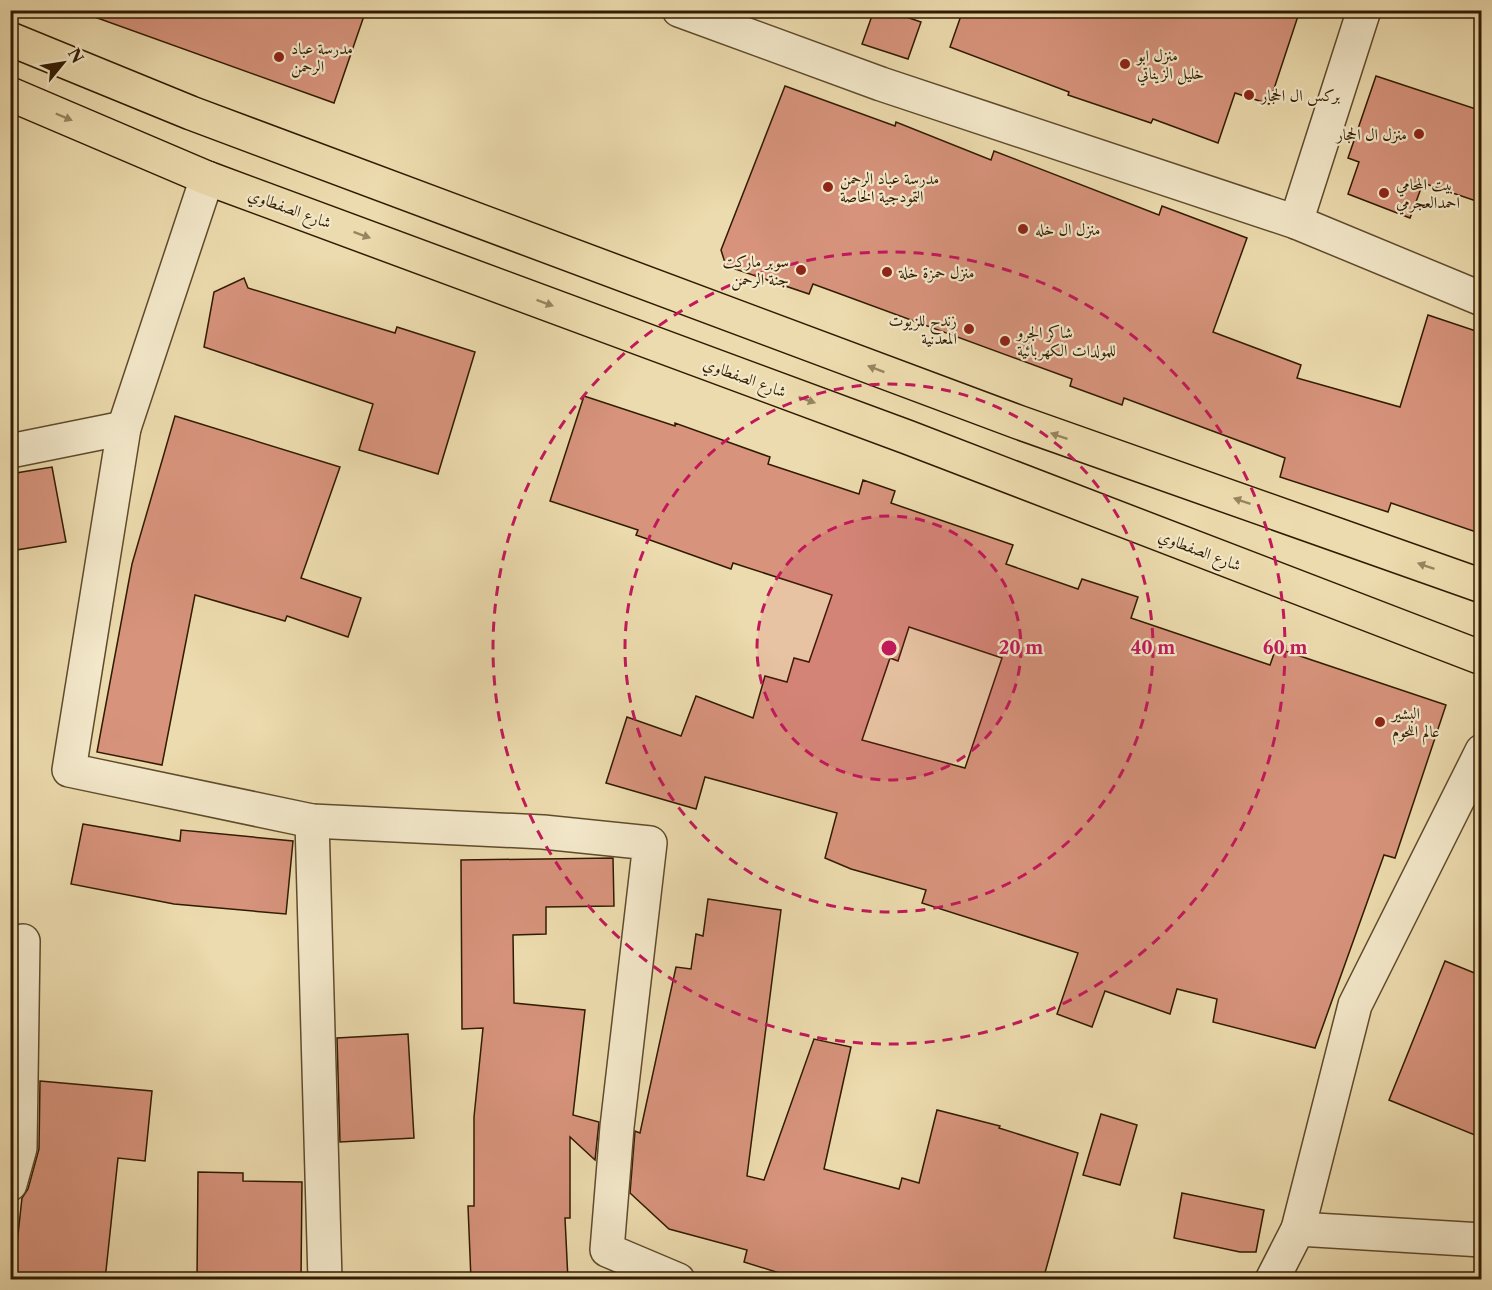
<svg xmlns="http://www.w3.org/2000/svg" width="1492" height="1290" font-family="'Libre Caslon Text',Amiri,serif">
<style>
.building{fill:#d7937c;stroke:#301b01;stroke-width:1.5;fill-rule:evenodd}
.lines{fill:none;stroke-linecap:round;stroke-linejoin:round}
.minor-casing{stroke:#5f4b2c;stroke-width:36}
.major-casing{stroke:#301b01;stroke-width:36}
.minor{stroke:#f3e8ca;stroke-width:33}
.major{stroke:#ecdbae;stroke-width:33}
.oneway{fill:#978560}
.ring{fill:none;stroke:#c2185b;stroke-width:3;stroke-dasharray:10 8}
.poi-dot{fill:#8f2418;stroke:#f3e8ca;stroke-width:2}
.labels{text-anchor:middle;stroke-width:4.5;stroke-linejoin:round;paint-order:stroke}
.poi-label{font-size:16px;fill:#301b01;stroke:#f3e8ca;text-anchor:start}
.street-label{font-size:16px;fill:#301b01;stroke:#f3e8ca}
.centre{fill:#c2185b;stroke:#f3e8ca;stroke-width:3}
.ring-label{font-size:18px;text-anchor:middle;font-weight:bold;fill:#c2185b;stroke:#f3e8ca;stroke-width:4.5;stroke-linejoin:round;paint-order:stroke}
</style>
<rect width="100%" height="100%" fill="#ecdbae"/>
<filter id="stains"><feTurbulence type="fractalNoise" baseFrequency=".00333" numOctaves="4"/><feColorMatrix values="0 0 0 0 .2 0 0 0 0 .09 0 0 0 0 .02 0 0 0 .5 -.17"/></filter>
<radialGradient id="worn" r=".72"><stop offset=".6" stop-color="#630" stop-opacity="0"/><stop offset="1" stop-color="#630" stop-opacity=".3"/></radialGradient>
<g class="building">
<path d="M 90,10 L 366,10 L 334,103 L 89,15 Z"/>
<path d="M 874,10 L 886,10 L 921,22 L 908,59 L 862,44 Z"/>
<path d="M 963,10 L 1300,10 L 1269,104 L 1235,93 L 1218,143 L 1153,119 L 1151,123 L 1068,95 L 1069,92 L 950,47 Z"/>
<path d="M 1376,76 L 1482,111 L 1482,203 L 1423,183 L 1410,218 L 1348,194 L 1359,162 L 1348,158 Z"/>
<path d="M 785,86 L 895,126 L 896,122 L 991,160 L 994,151 L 1159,215 L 1162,206 L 1247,238 L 1213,332 L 1301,365 L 1297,378 L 1400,407 L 1428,315 L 1482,333 L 1482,534 L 1391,503 L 1388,512 L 1280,477 L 1285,458 L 1124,398 L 1122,405 L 1070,386 L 1072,379 L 813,284 L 809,294 L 726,266 L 721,250 Z"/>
<path d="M 244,278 L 248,288 L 395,333 L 397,327 L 475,352 L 438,474 L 359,450 L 373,404 L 204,347 L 214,292 Z"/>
<path d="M 584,396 L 675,426 L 675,423 L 770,457 L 768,464 L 859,494 L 863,480 L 895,491 L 891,503 L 1013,545 L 1006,564 L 1078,589 L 1082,579 L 1138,597 L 1131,618 L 1270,665 L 1276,648 L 1446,705 L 1395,858 L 1384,855 L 1315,1048 L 1213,1022 L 1217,999 L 1177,989 L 1170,1014 L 1105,991 L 1092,1027 L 1057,1014 L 1078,953 L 922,903 L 926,890 L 851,869 L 825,858 L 837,813 L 705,777 L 696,809 L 606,783 L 627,717 L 681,736 L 696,696 L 753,718 L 765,676 L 787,682 L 794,658 L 809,662 L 832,595 L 733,563 L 731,569 L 636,535 L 638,530 L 550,501 ZM 909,627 L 1002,658 L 965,768 L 862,740 L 890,658 L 898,661 Z"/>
<path d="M 175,416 L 340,467 L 301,578 L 361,598 L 348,637 L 287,616 L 285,621 L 195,595 L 162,765 L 97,752 L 132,564 Z"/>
<path d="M 52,467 L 66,542 L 10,551 L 10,474 Z"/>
<path d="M 83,824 L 180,841 L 181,830 L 293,841 L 286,914 L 174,904 L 71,884 Z"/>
<path d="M 613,858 L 614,906 L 546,907 L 546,934 L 513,935 L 514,1003 L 585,1010 L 573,1115 L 599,1122 L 595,1160 L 570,1137 L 570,1218 L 565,1218 L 568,1280 L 471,1280 L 468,1206 L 474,1206 L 474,1117 L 483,1028 L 462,1029 L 461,860 Z"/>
<path d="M 708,899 L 781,910 L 747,1176 L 764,1180 L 814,1039 L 851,1047 L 824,1169 L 899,1189 L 902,1178 L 919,1183 L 937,1110 L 1000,1126 L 999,1128 L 1078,1153 L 1043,1280 L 802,1280 L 744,1262 L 747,1250 L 669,1229 L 630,1193 L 635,1131 L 640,1133 L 676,967 L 691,969 L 696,934 L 703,936 Z"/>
<path d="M 1445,961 L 1482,976 L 1482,1138 L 1389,1100 Z"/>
<path d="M 408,1034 L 414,1138 L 340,1142 L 337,1038 Z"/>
<path d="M 40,1081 L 152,1091 L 145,1161 L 118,1158 L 105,1280 L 13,1280 L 22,1198 L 28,1189 L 39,1149 Z"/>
<path d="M 1101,1114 L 1137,1125 L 1120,1185 L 1083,1175 Z"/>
<path d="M 198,1172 L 243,1173 L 243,1181 L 302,1182 L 301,1280 L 197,1280 Z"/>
<path d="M 1182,1193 L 1264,1210 L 1256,1252 L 1240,1252 L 1174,1238 Z"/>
</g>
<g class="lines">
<g class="minor-casing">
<g id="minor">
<path d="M 679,10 L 881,84 L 1296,222 L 1482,299"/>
<path d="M 207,178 L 124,428 L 69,770 L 312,821 L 543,832 L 650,843 L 617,1127 L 607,1250 L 678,1280"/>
<path d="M 1296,222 L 1364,10"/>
<path d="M 10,451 L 124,428"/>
<path d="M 312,821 L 325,1280"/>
<path d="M 10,1184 L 20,1148 L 23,941"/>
<path d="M 1298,1229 L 1355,1005 L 1482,751"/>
<path d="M 1272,1280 L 1298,1229 L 1482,1240"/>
</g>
</g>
<g class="major-casing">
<g id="major">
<path d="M 10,39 L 191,113 L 1018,422 L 1482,586"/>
<path d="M 10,94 L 207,178 L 907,437 L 1482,658"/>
</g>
</g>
<use href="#minor" class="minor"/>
<use href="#major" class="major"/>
</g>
<defs><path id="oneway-solid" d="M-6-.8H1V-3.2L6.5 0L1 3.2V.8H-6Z" transform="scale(1.5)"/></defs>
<g class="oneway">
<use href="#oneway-solid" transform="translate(64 117) rotate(23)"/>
<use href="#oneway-solid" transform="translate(362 235) rotate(20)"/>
<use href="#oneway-solid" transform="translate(545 303) rotate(20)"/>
<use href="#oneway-solid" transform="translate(876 369) rotate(-159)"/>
<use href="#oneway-solid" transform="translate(807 400) rotate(20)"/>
<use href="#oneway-solid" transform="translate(1059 436) rotate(-161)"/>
<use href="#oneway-solid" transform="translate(1242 501) rotate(-161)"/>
<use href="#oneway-solid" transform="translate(1426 566) rotate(-161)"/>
</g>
<circle cx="889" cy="648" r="132" fill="#c2185b" fill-opacity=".12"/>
<g class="ring">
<circle cx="889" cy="648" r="132"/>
<circle cx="889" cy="648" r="264"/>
<circle cx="889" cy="648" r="396"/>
</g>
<g class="poi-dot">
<circle cx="279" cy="57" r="6"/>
<circle cx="1125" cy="64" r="6"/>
<circle cx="1249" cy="95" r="6"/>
<circle cx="1419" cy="134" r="6"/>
<circle cx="828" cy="187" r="6"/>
<circle cx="1384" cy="193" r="6"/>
<circle cx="1023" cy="229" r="6"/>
<circle cx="801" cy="270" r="6"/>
<circle cx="887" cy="272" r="6"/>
<circle cx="969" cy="329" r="6"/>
<circle cx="1005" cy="341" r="6"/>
<circle cx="1380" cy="722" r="6"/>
</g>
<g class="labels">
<g class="poi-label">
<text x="291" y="54">مدرسة عباد<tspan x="291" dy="18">الرحمن</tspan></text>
<text x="1137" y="61">منزل ابو<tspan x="1137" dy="18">خليل الزيناتي</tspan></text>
<text x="1261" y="101">بركس ال الحجار</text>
<text x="1407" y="140" text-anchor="end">منزل ال الحجار</text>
<text x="840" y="184">مدرسة عباد الرحمن<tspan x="840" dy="18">التمودجية الخاصة</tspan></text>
<text x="1396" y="190">بيت المحامي<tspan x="1396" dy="18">احمدالعجرمي</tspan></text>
<text x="1035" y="235">منزل ال خله</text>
<text x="789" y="267" text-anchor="end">سوبر ماركت<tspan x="789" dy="18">جنة الرحمن</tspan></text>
<text x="899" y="278">منزل حمزة خلة</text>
<text x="957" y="326" text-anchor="end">زندح للزيوت<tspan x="957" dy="18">المعدنية</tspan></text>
<text x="1017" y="338">شاكر الجرو<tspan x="1017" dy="18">للمولدات الكهربائية</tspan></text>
<text x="1392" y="719">البشير<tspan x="1392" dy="18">عالم اللحوم</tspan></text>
</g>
<g class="street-label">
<text transform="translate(290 208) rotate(20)" y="6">شارع الصفطاوي</text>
<text transform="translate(745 377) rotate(20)" y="6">شارع الصفطاوي</text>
<text transform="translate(1200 550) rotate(21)" y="6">شارع الصفطاوي</text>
</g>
</g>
<circle cx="889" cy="648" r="9" class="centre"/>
<g class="ring-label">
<text x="1021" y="654">20 m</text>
<text x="1153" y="654">40 m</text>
<text x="1285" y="654">60 m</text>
</g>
<rect width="1492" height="1290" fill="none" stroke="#ecdbae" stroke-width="36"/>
<rect x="12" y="12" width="1468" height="1266" fill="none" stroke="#301b01" stroke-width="3"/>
<rect x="18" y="18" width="1456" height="1254" fill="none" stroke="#301b01" stroke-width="1.5"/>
<g transform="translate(63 63) rotate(60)" stroke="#f3e8ca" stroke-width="4.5" paint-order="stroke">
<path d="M0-4.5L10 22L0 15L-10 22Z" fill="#301b01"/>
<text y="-9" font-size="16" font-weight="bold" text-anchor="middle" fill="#301b01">N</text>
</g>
<rect width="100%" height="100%" filter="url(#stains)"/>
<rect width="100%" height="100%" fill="url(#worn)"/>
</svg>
